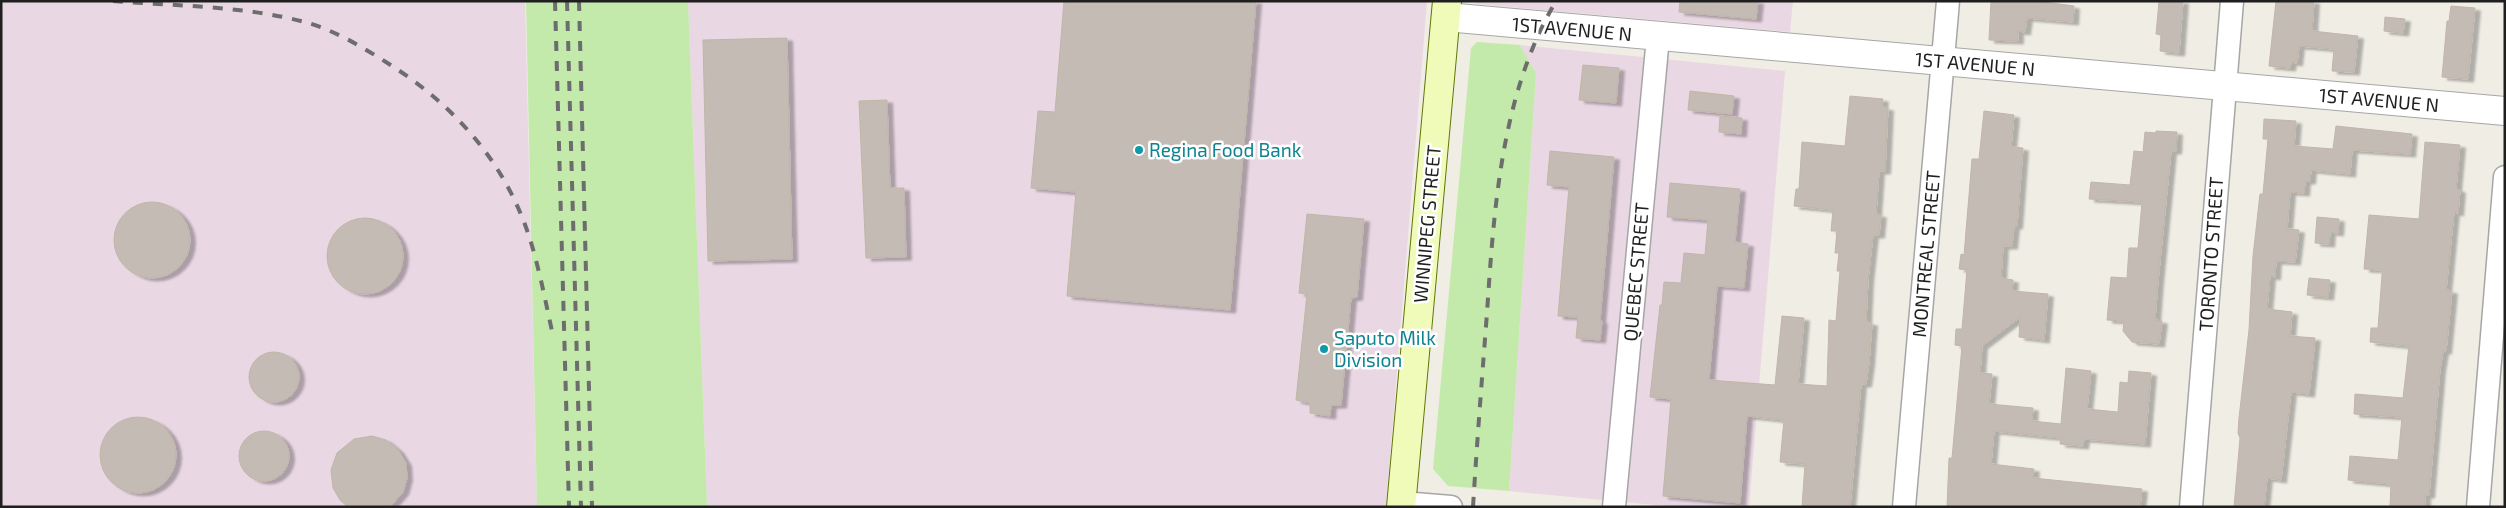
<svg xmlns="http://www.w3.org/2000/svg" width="2506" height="508" font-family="'Exo 2',sans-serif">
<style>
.industrial{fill:#e9d7e3}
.grass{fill:#c3eaaa}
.building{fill:#c4bcb4;stroke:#c1b5a7;filter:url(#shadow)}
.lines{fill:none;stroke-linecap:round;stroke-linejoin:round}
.minor-casing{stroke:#a6a6a6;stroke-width:25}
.tertiary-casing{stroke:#a6a6a6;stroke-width:30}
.secondary-casing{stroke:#5f7704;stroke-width:30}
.minor{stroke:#fff;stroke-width:22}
.tertiary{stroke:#fff;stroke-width:28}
.secondary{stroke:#f0fab9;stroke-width:28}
.rail{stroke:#6d6d6d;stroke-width:4;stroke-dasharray:10 10;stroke-linecap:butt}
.culture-dot{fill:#0f9aa8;stroke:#fff;stroke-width:2}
.labels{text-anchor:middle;stroke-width:5;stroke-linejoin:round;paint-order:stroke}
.street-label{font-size:19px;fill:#1f1f1f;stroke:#fff}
.culture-label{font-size:19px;fill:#0d838f;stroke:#fff;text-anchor:start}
</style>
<defs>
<filter id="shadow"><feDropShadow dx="5.5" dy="3" stdDeviation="1" flood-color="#0004"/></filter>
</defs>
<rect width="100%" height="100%" fill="#f0ede5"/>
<g class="industrial">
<path d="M 1,1 L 525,1 L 537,507 L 1,507 Z"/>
<path d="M 688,1 L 1427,1 L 1386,507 L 707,507 Z"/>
<path d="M 1476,1 L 1793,1 L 1790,32 L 1476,4 Z"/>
<path d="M 1520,45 L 1785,71 L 1749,507 L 1676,507 L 1509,491 L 1536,73 Z"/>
</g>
<g class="grass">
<path d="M 526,1 L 688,1 L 707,507 L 537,507 Z"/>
<path d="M 1477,42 L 1520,45 L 1536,73 L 1509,491 L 1448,486 L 1433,469 L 1471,48 Z"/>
</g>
<g class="building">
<path d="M 1064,1 L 1256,1 L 1230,310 L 1067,296 L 1076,192 L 1031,188 L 1038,111 L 1055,112 Z"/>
<path d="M 1680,1 L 1758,1 L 1756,19 L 1679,12 Z"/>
<path d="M 1991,1 L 2036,1 L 2074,6 L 2073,22 L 2027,18 L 2025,32 L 2018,31 L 2018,41 L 1989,40 Z"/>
<path d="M 2159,1 L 2183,1 L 2179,53 L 2160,51 L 2161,35 L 2156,34 Z"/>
<path d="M 2276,1 L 2314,1 L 2312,31 L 2358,36 L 2354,72 L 2332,71 L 2334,49 L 2299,46 L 2297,63 L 2291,62 L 2290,68 L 2269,66 Z"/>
<path d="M 2451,6 L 2475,8 L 2468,79 L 2442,77 L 2447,21 L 2449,21 Z"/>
<path d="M 2385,17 L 2405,19 L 2403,33 L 2384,31 Z"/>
<path d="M 787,38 L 792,259 L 708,261 L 703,40 Z"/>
<path d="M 1583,65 L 1619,68 L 1616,103 L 1579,100 Z"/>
<path d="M 1690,91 L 1734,96 L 1732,114 L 1688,110 Z"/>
<path d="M 1850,96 L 1883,99 L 1882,107 L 1888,108 L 1885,171 L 1879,171 L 1876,214 L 1881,215 L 1879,235 L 1873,235 L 1868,280 L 1866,322 L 1872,323 L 1869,363 L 1866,384 L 1861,384 L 1850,507 L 1802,507 L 1805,464 L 1780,462 L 1784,420 L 1747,416 L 1740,503 L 1663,496 L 1671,399 L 1650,397 L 1660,305 L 1662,305 L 1664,282 L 1681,283 L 1684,253 L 1705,255 L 1708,220 L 1667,217 L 1670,183 L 1740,189 L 1735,242 L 1748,244 L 1744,288 L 1717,286 L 1709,380 L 1775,385 L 1782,316 L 1804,318 L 1798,384 L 1827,386 L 1829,320 L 1836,321 L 1840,271 L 1837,271 L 1839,253 L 1835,253 L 1837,231 L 1831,231 L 1833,210 L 1794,206 L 1796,189 L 1799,189 L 1802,142 L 1845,146 Z"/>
<path d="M 887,100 L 890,188 L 904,188 L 906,257 L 866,258 L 859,101 Z"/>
<path d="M 1984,111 L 2014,115 L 2011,147 L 2023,148 L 2017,226 L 2014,226 L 2012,246 L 2003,246 L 2001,278 L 2013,280 L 2012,291 L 2048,294 L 2044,340 L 2019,337 L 2020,317 L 1982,346 L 1980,373 L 1992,374 L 1989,404 L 2033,408 L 2032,421 L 2061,424 L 2066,368 L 2091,371 L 2087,409 L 2118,412 L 2120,382 L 2128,383 L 2129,371 L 2151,373 L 2145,444 L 2084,439 L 2083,446 L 2060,444 L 2061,438 L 1994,431 L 1991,464 L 2034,469 L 2033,478 L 2142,489 L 2140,507 L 1947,507 L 1949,458 L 1952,458 L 1962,346 L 1955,345 L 1956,329 L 1962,329 L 1967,270 L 1959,269 L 1961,254 L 1964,255 L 1972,159 L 1979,159 Z"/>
<path d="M 1720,116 L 1742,118 L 1741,134 L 1719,132 Z"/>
<path d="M 2264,119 L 2296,121 L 2294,146 L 2333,149 L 2336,126 L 2412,134 L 2410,154 L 2352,150 L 2350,174 L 2311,170 L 2310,181 L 2305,181 L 2304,193 L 2290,192 L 2287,229 L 2299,230 L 2295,262 L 2276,261 L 2275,277 L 2270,276 L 2267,309 L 2292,312 L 2290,336 L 2315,338 L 2309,394 L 2291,392 L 2281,480 L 2267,478 L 2264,507 L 2234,507 L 2240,438 L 2238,433 L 2239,418 L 2249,330 L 2253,256 L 2260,194 L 2263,194 L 2268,139 L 2263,139 Z"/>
<path d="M 2156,131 L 2177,132 L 2176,151 L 2171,151 L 2158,281 L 2155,320 L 2162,321 L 2159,344 L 2132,342 L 2123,331 L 2124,321 L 2107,320 L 2111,277 L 2127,278 L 2129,248 L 2138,248 L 2142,202 L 2089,199 L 2091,182 L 2130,185 L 2134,151 L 2143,152 L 2145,132 L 2156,133 Z"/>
<path d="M 2425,142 L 2460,145 L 2456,189 L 2460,190 L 2458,213 L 2454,212 L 2446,290 L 2452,291 L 2446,351 L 2443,351 L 2440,369 L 2429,495 L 2425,495 L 2425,507 L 2390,507 L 2391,484 L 2348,480 L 2350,456 L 2398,460 L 2402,417 L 2354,414 L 2355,394 L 2403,398 L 2409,346 L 2370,342 L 2371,328 L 2378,328 L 2382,275 L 2382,270 L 2364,269 L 2369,215 L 2419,219 Z"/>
<path d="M 1550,151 L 1614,157 L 1600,321 L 1602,321 L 1600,340 L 1576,338 L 1578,317 L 1558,316 L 1569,187 L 1547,185 Z"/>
<circle cx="152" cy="240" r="38"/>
<path d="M 1307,214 L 1364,219 L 1357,297 L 1351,298 L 1341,405 L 1331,405 L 1330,416 L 1310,413 L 1310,403 L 1296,400 L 1307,294 L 1299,293 Z"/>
<path d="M 2317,217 L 2339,219 L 2338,233 L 2330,232 L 2329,244 L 2315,243 Z"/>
<circle cx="365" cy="256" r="38"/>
<path d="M 2309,278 L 2330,280 L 2328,297 L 2307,295 Z"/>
<circle cx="274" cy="377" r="25"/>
<circle cx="138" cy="455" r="38"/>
<circle cx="264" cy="456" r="25"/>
<path d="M 372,436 L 386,440 L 398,450 L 406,463 L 407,478 L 403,492 L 390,507 L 348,507 L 340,500 L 333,488 L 331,470 L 337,453 L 354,439 Z"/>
</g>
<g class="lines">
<g class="minor-casing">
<g id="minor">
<path d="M 1402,503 L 1451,507"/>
<path d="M 1614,507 L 1658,37"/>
<path d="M 1904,507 L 1948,1"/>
<path d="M 2191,507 L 2232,1"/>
<path d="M 2478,507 L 2505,177"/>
</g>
</g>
<g class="tertiary-casing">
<path id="tertiary" d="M 1446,17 L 2505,111"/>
</g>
<g class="secondary-casing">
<path id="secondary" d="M 1401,507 L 1447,1"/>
</g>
<use href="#minor" class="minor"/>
<use href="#tertiary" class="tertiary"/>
<use href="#secondary" class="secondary"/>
<g class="rail">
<path d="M 113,1 C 175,6 249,6 308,23 C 336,31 364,48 389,64 C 449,102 498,154 524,222 C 537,256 544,295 552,331"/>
<path d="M 555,1 L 569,507"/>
<path d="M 567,1 L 581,507"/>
<path d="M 579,1 L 592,507"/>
<path d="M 1473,507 C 1477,442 1482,378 1487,313 C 1494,208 1501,94 1556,1"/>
</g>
</g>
<g class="culture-dot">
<circle cx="1139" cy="150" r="5"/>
<circle cx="1324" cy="349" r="5"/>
</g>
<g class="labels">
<g class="street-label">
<text transform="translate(1572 29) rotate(5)" y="7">1ST AVENUE N</text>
<text transform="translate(1975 64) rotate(5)" y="7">1ST AVENUE N</text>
<text transform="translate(2379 100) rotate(5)" y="7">1ST AVENUE N</text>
<text transform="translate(1427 224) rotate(-85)" y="7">WINNIPEG STREET</text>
<text transform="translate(1926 254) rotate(-85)" y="7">MONTREAL STREET</text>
<text transform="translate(2211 254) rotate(-86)" y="7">TORONTO STREET</text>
<text transform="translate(1636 272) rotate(-85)" y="7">QUEBEC STREET</text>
</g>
<g class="culture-label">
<text x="1149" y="157">Regina Food Bank</text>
<text x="1334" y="345">Saputo Milk<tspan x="1334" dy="22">Division</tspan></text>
</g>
</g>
<rect width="2506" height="508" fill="none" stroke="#1f1f1f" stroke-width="5"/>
</svg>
